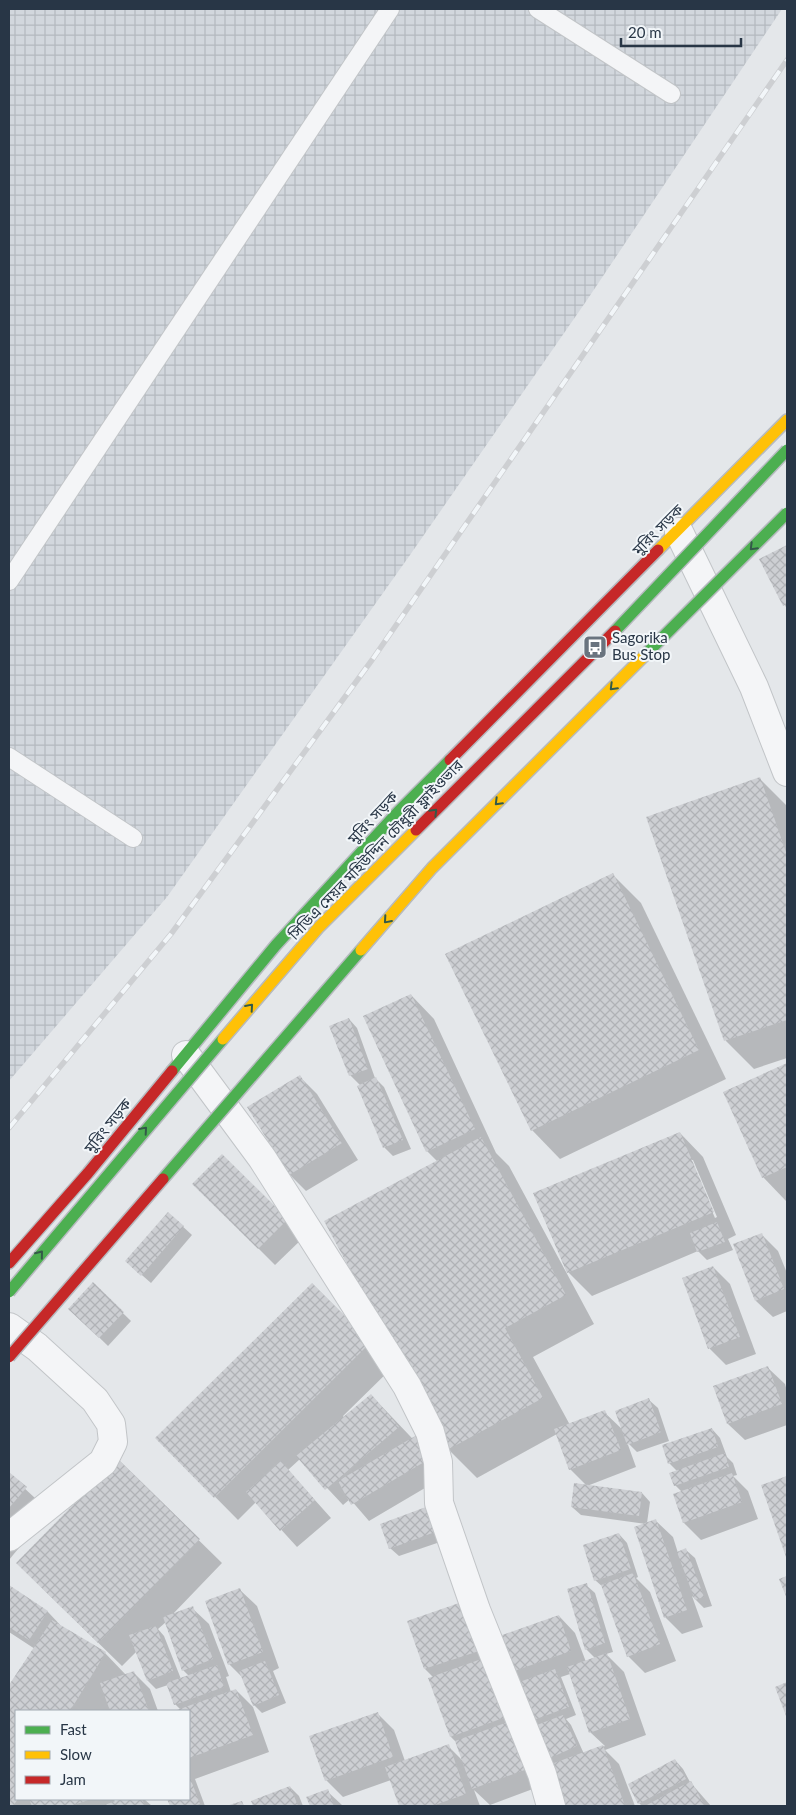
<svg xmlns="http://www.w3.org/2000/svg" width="796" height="1815" font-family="Lato,'Noto Sans Bengali',sans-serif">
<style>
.industrial{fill:url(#industrial-grid)}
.shadow{fill:#0003;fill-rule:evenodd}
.building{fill:url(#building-cross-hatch)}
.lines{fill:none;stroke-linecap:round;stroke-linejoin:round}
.lane-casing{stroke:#c2c5c8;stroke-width:20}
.street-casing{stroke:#c2c5c8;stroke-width:30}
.fast-casing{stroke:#b6babf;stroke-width:14}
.slow-casing{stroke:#b6babf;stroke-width:14}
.jam-casing{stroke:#b6babf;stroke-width:14}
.lane{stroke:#f4f5f7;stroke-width:18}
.street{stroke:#f4f5f7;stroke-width:28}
.fast{stroke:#4caf50;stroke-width:11}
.slow{stroke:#ffc107;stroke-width:11}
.jam{stroke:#c62828;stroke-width:11}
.rail-casing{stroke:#cdcfd2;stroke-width:5.5}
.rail{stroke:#f2f6f9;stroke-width:4;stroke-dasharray:11;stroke-linecap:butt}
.fast-bridge-casing{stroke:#b6babf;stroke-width:14;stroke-linecap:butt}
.slow-bridge-casing{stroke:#b6babf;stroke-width:14;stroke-linecap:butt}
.jam-bridge-casing{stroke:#b6babf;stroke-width:14;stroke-linecap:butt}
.fast-bridge{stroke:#4caf50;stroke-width:11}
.slow-bridge{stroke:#ffc107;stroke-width:11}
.jam-bridge{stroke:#c62828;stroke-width:11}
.oneway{stroke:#335a49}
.labels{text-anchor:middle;stroke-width:4;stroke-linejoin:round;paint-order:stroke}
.street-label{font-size:15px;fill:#283646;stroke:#f2f6f9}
.poi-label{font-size:15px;fill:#283646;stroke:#f2f6f9;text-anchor:start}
</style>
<defs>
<pattern id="industrial-grid" width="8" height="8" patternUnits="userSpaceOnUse" patternTransform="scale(1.25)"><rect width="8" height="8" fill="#d2d7dd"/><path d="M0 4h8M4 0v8" fill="none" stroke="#b4b9bf"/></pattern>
<pattern id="building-cross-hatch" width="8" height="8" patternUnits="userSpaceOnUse" patternTransform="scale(1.25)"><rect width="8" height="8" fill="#cdcfd3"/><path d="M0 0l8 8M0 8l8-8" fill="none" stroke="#b0b2b6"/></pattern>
</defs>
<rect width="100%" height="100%" fill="#e4e7ea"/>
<path class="industrial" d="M 9,9 L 782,9 L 587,300 L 410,555 L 167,897 L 9,1081 Z"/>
<g class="shadow">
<path d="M 787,547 L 787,609 L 761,560 Z"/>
<path d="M 760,779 L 787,806 L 787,1058 L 754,1069 L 726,1041 L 648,818 Z"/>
<path d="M 613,875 L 641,903 L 726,1079 L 560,1159 L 532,1130 Z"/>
<path d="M 411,995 L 434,1019 L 496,1153 L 509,1166 L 594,1324 L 533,1357 L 570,1425 L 604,1412 L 624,1431 L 649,1400 L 658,1408 L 669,1441 L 637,1452 L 627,1442 L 636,1467 L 587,1486 L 570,1469 L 557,1434 L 477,1478 L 448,1449 L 437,1161 L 427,1151 Z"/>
<path d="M 349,1019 L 357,1028 L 375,1078 L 384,1087 L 411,1149 L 393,1156 L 384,1147 L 360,1085 L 350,1075 Z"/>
<path d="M 787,1065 L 787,1200 L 786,1201 L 763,1177 L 725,1093 Z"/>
<path d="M 300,1077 L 317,1094 L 358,1160 L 306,1191 L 290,1175 L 249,1108 Z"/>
<path d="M 680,1133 L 703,1157 L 736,1235 L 728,1239 L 733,1250 L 707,1260 L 698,1251 L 592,1296 L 568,1272 ZM 690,1160 L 693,1160 L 717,1217 L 715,1218 Z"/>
<path d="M 222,1155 L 304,1237 L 275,1265 L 194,1184 Z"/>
<path d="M 168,1213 L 192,1235 L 151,1283 L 135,1269 Z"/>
<path d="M 762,1235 L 778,1251 L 787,1273 L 787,1311 L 773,1317 L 756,1301 Z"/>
<path d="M 713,1267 L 730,1284 L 756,1354 L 726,1365 L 710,1349 L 683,1279 Z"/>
<path d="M 93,1284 L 131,1321 L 108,1346 L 70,1309 Z"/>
<path d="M 312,1284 L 394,1366 L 343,1416 L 344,1418 L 371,1395 L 447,1475 L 369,1521 L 350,1499 L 343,1505 L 300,1459 L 288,1470 L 331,1518 L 297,1547 L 256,1502 L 238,1520 L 157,1438 Z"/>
<path d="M 768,1368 L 785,1384 L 787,1391 L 787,1425 L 745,1440 L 728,1424 L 715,1387 Z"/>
<path d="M 712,1429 L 720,1438 L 727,1457 L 733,1463 L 737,1475 L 733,1476 L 748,1491 L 758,1519 L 701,1540 L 684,1523 L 674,1495 L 682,1492 L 675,1485 L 677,1471 L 669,1463 Z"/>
<path d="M 118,1461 L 222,1563 L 172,1615 L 192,1608 L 209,1624 L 229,1676 L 226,1677 L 231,1692 L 236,1690 L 253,1707 L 269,1752 L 195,1779 L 205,1806 L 171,1806 L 168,1799 L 189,1799 L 189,1711 L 177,1711 L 181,1710 L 175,1704 L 168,1685 L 156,1689 L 148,1681 L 137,1651 L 122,1666 L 41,1587 ZM 166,1622 L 183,1670 L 189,1676 L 181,1679 L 164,1636 L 158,1629 Z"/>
<path d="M 9,1474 L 49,1511 L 9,1560 Z"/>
<path d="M 787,1477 L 787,1557 L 762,1486 Z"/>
<path d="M 642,1493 L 650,1502 L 647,1523 L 656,1521 L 673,1537 L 678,1553 L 686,1550 L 695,1558 L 712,1606 L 704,1608 L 692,1596 L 703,1627 L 682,1634 L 665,1617 L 646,1524 L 581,1515 L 572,1507 Z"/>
<path d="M 426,1509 L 443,1541 L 399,1556 L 390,1548 Z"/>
<path d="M 619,1534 L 627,1543 L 638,1577 L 636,1578 L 650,1592 L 676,1661 L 645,1673 L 628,1656 L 604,1588 L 595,1580 Z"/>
<path d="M 586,1585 L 595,1593 L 613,1652 L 606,1654 L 624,1672 L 646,1735 L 605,1750 L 619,1764 L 635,1806 L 562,1806 L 507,1673 L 559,1616 L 575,1633 L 586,1662 L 596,1659 L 586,1649 ZM 570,1674 L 590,1732 L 605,1746 L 584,1754 L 571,1725 L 566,1719 L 576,1715 L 561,1677 Z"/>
<path d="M 9,1587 L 48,1612 L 64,1629 L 105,1653 L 126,1675 L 133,1672 L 150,1689 L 158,1711 L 16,1711 L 16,1799 L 114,1799 L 115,1802 L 125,1799 L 144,1799 L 152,1806 L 9,1806 L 9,1687 L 35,1649 L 9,1632 Z"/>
<path d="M 240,1590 L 257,1606 L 279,1668 L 273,1671 L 286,1703 L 262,1713 L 254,1705 L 243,1678 L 229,1664 Z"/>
<path d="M 462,1603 L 549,1783 L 490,1805 L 474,1790 L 480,1806 L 400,1806 L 391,1780 L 343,1797 L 326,1780 L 377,1713 L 394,1730 L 405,1761 L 448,1746 L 463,1761 L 456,1742 L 451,1737 L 430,1679 L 434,1678 L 425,1669 Z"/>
<path d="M 675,1760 L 683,1769 L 690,1782 L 711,1806 L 642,1806 L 639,1803 Z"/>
<path d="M 290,1787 L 299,1796 L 303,1806 L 255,1806 L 253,1801 Z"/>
<path d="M 327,1791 L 343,1806 L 311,1806 L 308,1798 Z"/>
</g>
<g class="building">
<path d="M 787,545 L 787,604 L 783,606 L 759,559 Z"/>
<path d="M 760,777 L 787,855 L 787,1020 L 724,1041 L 646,817 Z"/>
<path d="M 613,873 L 699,1050 L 531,1131 L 445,954 Z"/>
<path d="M 411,994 L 475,1129 L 426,1152 L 363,1016 Z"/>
<path d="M 349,1018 L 368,1069 L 349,1076 L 329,1026 Z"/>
<path d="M 787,1063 L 787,1167 L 762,1178 L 723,1092 Z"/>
<path d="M 300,1075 L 342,1143 L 289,1175 L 247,1107 Z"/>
<path d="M 376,1077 L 403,1140 L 383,1148 L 357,1086 Z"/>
<path d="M 680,1132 L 714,1212 L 567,1273 L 533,1193 Z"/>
<path d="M 481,1137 L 566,1295 L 505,1328 L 543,1398 L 447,1450 L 324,1221 Z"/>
<path d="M 222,1154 L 288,1219 L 258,1249 L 192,1184 Z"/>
<path d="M 168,1212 L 184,1226 L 141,1276 L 125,1261 Z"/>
<path d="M 717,1222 L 725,1242 L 697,1252 L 690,1233 Z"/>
<path d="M 762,1233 L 784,1289 L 755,1301 L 733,1244 Z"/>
<path d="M 713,1266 L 740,1337 L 708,1349 L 682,1278 Z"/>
<path d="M 93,1282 L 124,1312 L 99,1338 L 68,1309 Z"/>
<path d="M 312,1283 L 371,1342 L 214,1498 L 155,1438 Z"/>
<path d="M 768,1366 L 782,1404 L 727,1424 L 713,1386 Z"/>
<path d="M 371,1394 L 399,1427 L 325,1490 L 296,1456 Z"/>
<path d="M 649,1398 L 661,1432 L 627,1445 L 615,1411 Z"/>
<path d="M 605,1410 L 621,1450 L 569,1470 L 554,1429 Z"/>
<path d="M 712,1428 L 718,1447 L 668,1464 L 662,1445 Z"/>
<path d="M 417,1435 L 431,1458 L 351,1505 L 338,1481 Z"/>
<path d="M 725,1453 L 729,1467 L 674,1486 L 669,1473 Z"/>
<path d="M 118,1459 L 200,1539 L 98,1643 L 16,1563 Z"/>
<path d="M 281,1461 L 315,1500 L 280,1531 L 246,1492 Z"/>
<path d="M 9,1472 L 27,1487 L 9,1508 Z"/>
<path d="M 732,1473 L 742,1502 L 683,1523 L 673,1494 Z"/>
<path d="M 787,1476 L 787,1560 L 761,1485 Z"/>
<path d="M 574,1483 L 642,1492 L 639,1516 L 571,1507 Z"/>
<path d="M 426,1507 L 435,1532 L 389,1549 L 380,1524 Z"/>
<path d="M 656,1519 L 687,1610 L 664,1618 L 634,1527 Z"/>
<path d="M 619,1533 L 631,1569 L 594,1581 L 583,1545 Z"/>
<path d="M 686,1548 L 704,1597 L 695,1600 L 677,1552 Z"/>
<path d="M 633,1573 L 660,1644 L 627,1657 L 601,1585 Z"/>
<path d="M 787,1576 L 787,1599 L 779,1579 Z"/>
<path d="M 587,1583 L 605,1643 L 585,1650 L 567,1589 Z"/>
<path d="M 9,1585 L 48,1611 L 29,1640 L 9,1627 Z"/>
<path d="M 240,1588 L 263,1652 L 228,1665 L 205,1601 Z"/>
<path d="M 462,1602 L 479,1651 L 424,1669 L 407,1621 Z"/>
<path d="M 193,1606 L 213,1659 L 182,1671 L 163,1617 Z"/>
<path d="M 559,1615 L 571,1651 L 506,1674 L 494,1638 Z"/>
<path d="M 52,1620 L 106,1652 L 70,1711 L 16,1711 L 18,1799 L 13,1806 L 9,1806 L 9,1685 Z"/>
<path d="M 156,1626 L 173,1671 L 147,1681 L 129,1635 Z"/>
<path d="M 607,1653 L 630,1719 L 589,1733 L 567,1667 Z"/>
<path d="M 487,1657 L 509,1716 L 450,1737 L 428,1678 Z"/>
<path d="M 265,1661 L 279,1695 L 253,1706 L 239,1671 Z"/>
<path d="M 217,1665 L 224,1687 L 174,1705 L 166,1683 Z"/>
<path d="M 555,1669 L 569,1707 L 528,1722 L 514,1684 Z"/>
<path d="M 134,1671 L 149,1711 L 110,1711 L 100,1683 Z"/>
<path d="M 787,1682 L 787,1716 L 786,1716 L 775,1687 Z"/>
<path d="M 236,1689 L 253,1735 L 189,1758 L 189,1711 L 174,1711 Z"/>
<path d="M 378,1712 L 393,1757 L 325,1781 L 309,1736 Z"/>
<path d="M 563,1715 L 577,1746 L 543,1761 L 529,1728 Z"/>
<path d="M 516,1719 L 533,1767 L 472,1789 L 455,1741 Z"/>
<path d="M 449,1744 L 466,1794 L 432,1806 L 399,1806 L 385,1767 Z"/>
<path d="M 603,1745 L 625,1806 L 561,1806 L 546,1766 Z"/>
<path d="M 675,1759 L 686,1779 L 638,1804 L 628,1784 Z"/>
<path d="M 189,1775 L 200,1804 L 193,1806 L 170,1806 L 167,1799 L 189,1799 Z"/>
<path d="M 691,1781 L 705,1806 L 645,1806 Z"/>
<path d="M 290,1786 L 298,1806 L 253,1806 L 251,1801 Z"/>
<path d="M 328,1789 L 334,1806 L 310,1806 L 306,1797 Z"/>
<path d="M 29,1799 L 91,1799 L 71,1806 L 32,1806 Z"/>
<path d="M 122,1799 L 142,1799 L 145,1806 L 101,1806 Z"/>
<path d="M 242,1801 L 244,1806 L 226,1806 Z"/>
</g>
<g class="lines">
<g class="lane-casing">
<g id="lane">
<path d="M 538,9 L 671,94"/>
<path d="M 9,581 L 390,9"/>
<path d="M 9,757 L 133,838"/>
</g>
</g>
<g class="street-casing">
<g id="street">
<path d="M 679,532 L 754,687 L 787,772"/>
<path d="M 186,1055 L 262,1158 L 407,1386 L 430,1432 L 438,1462 L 439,1503 L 476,1610 L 542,1774 L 551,1806"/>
<path d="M 9,1327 L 37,1347 L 95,1400 L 111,1424 L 113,1442 L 103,1462 L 9,1537"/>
</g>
</g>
<g class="fast-casing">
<path id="fast" d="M 172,1071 L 276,945 L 398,812 L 450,760"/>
</g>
<g class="slow-casing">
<path id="slow" d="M 658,550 L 787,420"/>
</g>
<g class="jam-casing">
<g id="jam">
<path d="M 450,760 L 658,550"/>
<path d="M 9,1263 L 88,1173 L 172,1071"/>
</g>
</g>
<use href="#lane" class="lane"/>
<use href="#street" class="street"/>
<use href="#fast" class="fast"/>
<use href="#slow" class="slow"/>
<use href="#jam" class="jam"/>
<g class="rail-casing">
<path id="rail" d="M 9,1128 L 171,934 L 372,660 L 787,60"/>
</g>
<use href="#rail" class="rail"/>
<g class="fast-bridge-casing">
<g id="fast-bridge">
<path d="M 615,631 L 787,450"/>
<path d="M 644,656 L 787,513"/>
<path d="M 163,1179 L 361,950"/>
<path d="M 9,1292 L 223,1039"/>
</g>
</g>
<g class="slow-bridge-casing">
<g id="slow-bridge">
<path d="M 361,950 L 432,868 L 644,656"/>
<path d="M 223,1039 L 319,927 L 416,830"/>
</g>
</g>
<g class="jam-bridge-casing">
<g id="jam-bridge">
<path d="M 416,830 L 615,631"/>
<path d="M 9,1357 L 163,1179"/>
</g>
</g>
<use href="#fast-bridge" class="fast-bridge"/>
<use href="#slow-bridge" class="slow-bridge"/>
<use href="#jam-bridge" class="jam-bridge"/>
</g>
<defs><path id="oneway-chevron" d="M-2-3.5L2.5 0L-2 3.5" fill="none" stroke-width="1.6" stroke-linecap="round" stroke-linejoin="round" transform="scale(1.25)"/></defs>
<g class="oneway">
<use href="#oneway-chevron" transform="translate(753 547) rotate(135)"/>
<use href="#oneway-chevron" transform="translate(613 687) rotate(135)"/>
<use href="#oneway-chevron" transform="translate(498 802) rotate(135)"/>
<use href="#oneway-chevron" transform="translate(434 812) rotate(-45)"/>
<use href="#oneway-chevron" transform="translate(387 920) rotate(131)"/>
<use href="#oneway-chevron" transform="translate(250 1007) rotate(-49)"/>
<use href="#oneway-chevron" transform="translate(144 1130) rotate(-49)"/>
<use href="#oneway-chevron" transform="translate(40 1254) rotate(-51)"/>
</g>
<defs>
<g id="bus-square" transform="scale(1.25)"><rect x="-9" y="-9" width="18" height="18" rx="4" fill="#6a747f" stroke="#f2f6f9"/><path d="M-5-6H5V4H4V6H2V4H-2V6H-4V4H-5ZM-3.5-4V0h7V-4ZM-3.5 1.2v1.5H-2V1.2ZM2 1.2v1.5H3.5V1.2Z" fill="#fff"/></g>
</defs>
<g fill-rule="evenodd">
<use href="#bus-square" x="595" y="647"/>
</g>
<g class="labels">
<g class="street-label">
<text transform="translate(658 530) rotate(-45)" y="5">মুরিং সড়ক</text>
<text transform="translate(373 818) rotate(-47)" y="5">মুরিং সড়ক</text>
<text transform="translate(376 850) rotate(-46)" y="5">সিডিএ মেয়র মহিউদ্দিন চৌধুরী ফ্লাইওভার</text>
<text transform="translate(108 1126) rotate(-51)" y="5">মুরিং সড়ক</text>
</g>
<g class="poi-label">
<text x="612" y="643">Sagorika<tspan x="612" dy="17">Bus Stop</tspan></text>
</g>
</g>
<rect width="796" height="1815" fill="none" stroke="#283646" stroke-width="20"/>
<rect x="15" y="1710" width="175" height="90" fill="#f2f6f9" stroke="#a1a9b1"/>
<rect x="25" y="1726" width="25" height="8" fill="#4caf50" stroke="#a1a9b1"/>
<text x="60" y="1735" font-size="15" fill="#283646">Fast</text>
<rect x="25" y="1751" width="25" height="8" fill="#ffc107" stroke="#a1a9b1"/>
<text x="60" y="1760" font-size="15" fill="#283646">Slow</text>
<rect x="25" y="1776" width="25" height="8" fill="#c62828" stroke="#a1a9b1"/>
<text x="60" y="1785" font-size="15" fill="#283646">Jam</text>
<path d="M621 38v8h120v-8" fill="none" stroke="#283646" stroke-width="2.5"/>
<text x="628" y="38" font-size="15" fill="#283646" stroke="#f2f6f9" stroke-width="4" paint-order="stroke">20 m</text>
</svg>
